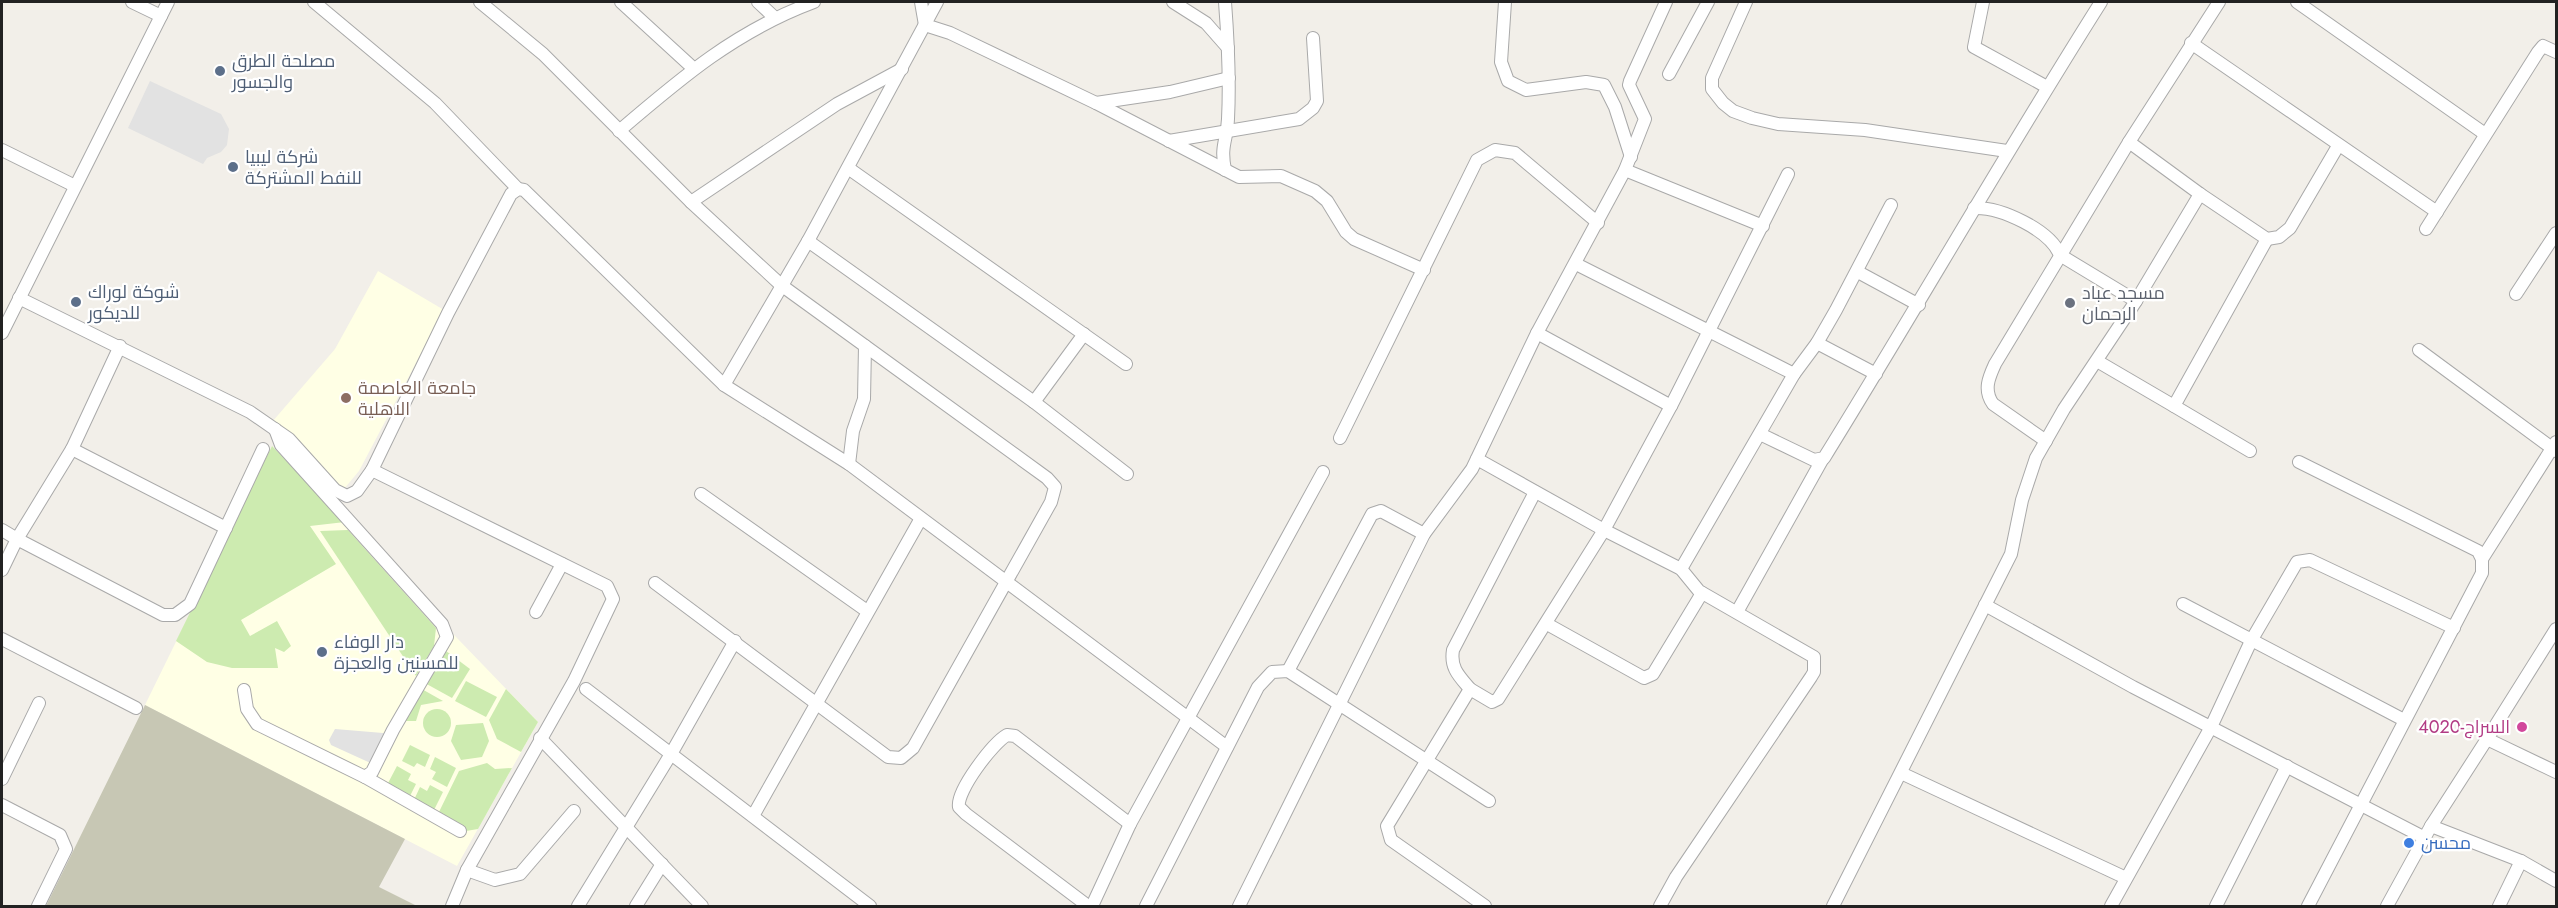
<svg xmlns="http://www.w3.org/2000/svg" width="2558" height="908" font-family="Jost,Cairo,sans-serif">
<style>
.education{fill:#ffffe5}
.construction{fill:#c7c7b4}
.grass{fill:#cdebb0}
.parking{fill:#e2e2e2}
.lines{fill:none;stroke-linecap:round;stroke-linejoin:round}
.minor-casing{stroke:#a9a9a9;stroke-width:14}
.minor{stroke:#fff;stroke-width:12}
.service-dot{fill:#5c6f8a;stroke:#fff;stroke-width:2}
.worship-dot{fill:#6b7280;stroke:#fff;stroke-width:2}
.education-dot{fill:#8d6e63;stroke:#fff;stroke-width:2}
.hotel-dot{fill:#d1479c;stroke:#fff;stroke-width:2}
.shop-dot{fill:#3f7fe0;stroke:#fff;stroke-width:2}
.labels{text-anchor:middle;stroke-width:4.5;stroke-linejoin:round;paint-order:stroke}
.service-label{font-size:18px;fill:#4e5e75;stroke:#fff;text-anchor:start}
.worship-label{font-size:18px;fill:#5b616d;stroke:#fff;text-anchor:start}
.education-label{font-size:18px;fill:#785e54;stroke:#fff;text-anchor:start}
.hotel-label{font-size:18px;fill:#b23c85;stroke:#fff;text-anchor:end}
.shop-label{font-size:18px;fill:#366cbe;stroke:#fff;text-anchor:start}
</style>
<rect width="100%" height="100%" fill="#f2efe9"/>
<g class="education">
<path d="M 378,271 L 444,310 L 359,471 L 344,489 L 272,422 L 335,349 Z"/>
<path d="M 272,446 L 538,722 L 457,866 L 145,705 Z"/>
</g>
<path class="construction" d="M 145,705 L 405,839 L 379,887 L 417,906 L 46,906 Z"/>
<g class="grass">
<path d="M 272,446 L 345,522 L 310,526 L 336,564 L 241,620 L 250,636 L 277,621 L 291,646 L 284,652 L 275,648 L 278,668 L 232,668 L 207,662 L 176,641 Z"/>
<path d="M 348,530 L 436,628 L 434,646 L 416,676 L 320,531 Z"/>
<path d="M 442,648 L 470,669 L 452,698 L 423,682 Z"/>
<path d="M 466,681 L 497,697 L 486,717 L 455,701 Z"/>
<path d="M 420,688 L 443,701 L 421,705 L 416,721 L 400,721 Z"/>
<path d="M 506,689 L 538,722 L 521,752 L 497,739 L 489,720 Z"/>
<circle cx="437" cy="723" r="14"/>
<path d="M 483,723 L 489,741 L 482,757 L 461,760 L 451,741 L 456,725 Z"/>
<path d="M 410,745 L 430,755 L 425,767 L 417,763 L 414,767 L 402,761 Z"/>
<path d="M 435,757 L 456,768 L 447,787 L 432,779 L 436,772 L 430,769 Z"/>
<path d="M 487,763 L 495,769 L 512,768 L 478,829 L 466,831 L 438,814 L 459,771 Z"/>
<path d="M 397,766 L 411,774 L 408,780 L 416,784 L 410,796 L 387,785 Z"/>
<path d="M 430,785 L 443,792 L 434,810 L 414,800 L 420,787 L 427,791 Z"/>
</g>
<g class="parking">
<path d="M 150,81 L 221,114 L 229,129 L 227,145 L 221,152 L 207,158 L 203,164 L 128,128 Z"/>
<path d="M 335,729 L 395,734 L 377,766 L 331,745 L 329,740 Z"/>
</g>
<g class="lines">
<g class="minor-casing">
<g id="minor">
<path d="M 132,2 L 161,16"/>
<path d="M 314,2 L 435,103 L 518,189"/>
<path d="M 480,2 L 543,54 L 691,202 L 781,285 L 1047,478 L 1055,487 L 1051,502 L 913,748 L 901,758 L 888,757 L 655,583"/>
<path d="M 621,2 L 693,68"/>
<path d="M 758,2 L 774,17"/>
<path d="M 921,2 L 925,25 L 950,33 L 1096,103 L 1239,177 L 1281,176 L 1315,191 L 1327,201 L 1346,232 L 1354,239 L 1424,270"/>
<path d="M 1173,2 L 1206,23 L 1228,48"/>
<path d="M 1225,2 C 1228,41 1230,80 1228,119 C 1227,141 1220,145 1225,170"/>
<path d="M 1505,2 L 1501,62 L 1508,81 L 1526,90 L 1586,82 L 1604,85 L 1615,107 L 1631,157"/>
<path d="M 1746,2 L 1712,78 L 1712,89 L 1723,103 L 1733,111 L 1752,118 L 1778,124 L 1865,130 L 2007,151"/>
<path d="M 1983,2 L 1974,47 L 2047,87"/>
<path d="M 2219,2 L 2129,142 L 2200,194 L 2267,239 L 2279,237 L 2290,228 L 2338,146"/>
<path d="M 2297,2 L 2485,134"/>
<path d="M 2191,43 L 2437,212"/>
<path d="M 1669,74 L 1708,2"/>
<path d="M 1096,103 L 1170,92 L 1229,78"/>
<path d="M 619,131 C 682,77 736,31 814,2"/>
<path d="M 1169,141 L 1299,119 L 1313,108 L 1317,101 L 1313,38"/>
<path d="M 2,150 L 75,186"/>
<path d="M 848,168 L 1126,364"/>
<path d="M 1625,170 L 1763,226"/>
<path d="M 691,202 L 837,104 L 902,69"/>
<path d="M 1974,208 C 2001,207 2050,230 2060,255 L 2136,301"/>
<path d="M 2426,229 L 2538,52 L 2543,46 L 2556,52"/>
<path d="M 808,241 L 1034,402 L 1127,474"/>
<path d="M 1576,264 L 1794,374"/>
<path d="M 1858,272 L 1919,305"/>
<path d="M 2516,294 L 2556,233"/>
<path d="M 19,298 L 250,412 L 289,439 L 335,490 L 347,496 L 357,491 L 372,470 L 448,313 L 511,194 L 518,189 L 524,190 L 724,385 L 849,464 L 1227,747"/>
<path d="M 2,333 L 168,2"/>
<path d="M 1537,333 L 1671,406"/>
<path d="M 1817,343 L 1876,374"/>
<path d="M 2419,350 L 2556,451"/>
<path d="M 2097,361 L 2174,406"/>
<path d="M 724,385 L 808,241 L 937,2"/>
<path d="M 1034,402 L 1084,334"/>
<path d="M 1760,434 L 1814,460 L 1824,458 C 1918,306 2006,152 2101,2"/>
<path d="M 1340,438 L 1477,160 L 1495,150 L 1515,153 L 1598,223"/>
<path d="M 2046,441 L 1993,404 C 1983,390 1989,377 1995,364 L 2129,142"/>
<path d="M 72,449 L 226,528"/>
<path d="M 2250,451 L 2174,406 L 2267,239"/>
<path d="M 1477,459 L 1604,530 L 1681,569 L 1699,591 L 1814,657 L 1814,672 L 1811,677 L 1676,877 L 1660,906"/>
<path d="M 2299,462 L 2478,551 L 2482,559 L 2482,573 L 2308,906"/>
<path d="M 849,464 L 853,431 L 864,399 L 865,346"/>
<path d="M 372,470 L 607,586 L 613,599 L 574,681 L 467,870 L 452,906"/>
<path d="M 701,494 L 867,611"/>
<path d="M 2,530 L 17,539 L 72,449 L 120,346"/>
<path d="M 2482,559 L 2556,442"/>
<path d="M 1681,569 L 1794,374 L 1817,343 L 1836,310 L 1891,205"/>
<path d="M 2,570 L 17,539 L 163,615 L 175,615 L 190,604 L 263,449"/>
<path d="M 2183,604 L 2404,720"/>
<path d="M 1985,605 L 2133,687 L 2425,838"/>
<path d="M 536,612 L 562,564"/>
<path d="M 1737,612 L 1822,460"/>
<path d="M 1547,624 L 1644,678 L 1653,674 L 1702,593"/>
<path d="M 2556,629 L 2487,739 L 2556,772"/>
<path d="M 2,639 L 136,708"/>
<path d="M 1288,671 L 1372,514 L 1381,511 L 1424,534"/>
<path d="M 586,689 L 870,906"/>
<path d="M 1470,689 C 1459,676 1450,668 1453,650 L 1535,492"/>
<path d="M 244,690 L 247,709 L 257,724 L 365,777 L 372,772 L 393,730 L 447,637 L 442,624 L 281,445 L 275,429"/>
<path d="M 540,738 L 702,906"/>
<path d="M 1901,773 L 2126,878"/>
<path d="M 365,777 L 460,831"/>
<path d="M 2,779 L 39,703"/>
<path d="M 2,805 L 60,835 L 66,849 L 38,906"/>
<path d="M 753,816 L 920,520"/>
<path d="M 2431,826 L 2487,739"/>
<path d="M 467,870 L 495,880 L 520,874 L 574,811"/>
<path d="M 578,906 L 671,754 L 735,641"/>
<path d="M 636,906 L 662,864"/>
<path d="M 1088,906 L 966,814 L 959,807 C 956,791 993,743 1007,735 L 1015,736 L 1130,824"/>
<path d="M 1092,906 L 1130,824 L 1323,472"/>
<path d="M 1146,906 L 1258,687 L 1272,672 L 1288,671 L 1489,801"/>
<path d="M 1239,906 L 1424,534 L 1472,469 L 1537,333 L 1625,170 L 1645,119 L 1629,85 L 1630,81 L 1666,2"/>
<path d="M 1485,906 L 1391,840 L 1387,826 L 1470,689 L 1492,702 L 1498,699 L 1604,530 L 1671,406 L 1788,174"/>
<path d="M 1833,906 L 2011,554 L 2022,500 L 2036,458 L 2064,409 L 2136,301 L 2200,194"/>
<path d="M 2111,906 L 2211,727 L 2251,641 L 2297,562 L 2310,560 L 2454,628"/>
<path d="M 2216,906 L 2287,766"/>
<path d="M 2387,906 L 2431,826 L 2521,861 L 2556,881"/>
<path d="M 2499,906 L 2521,861"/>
</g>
</g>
<use href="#minor" class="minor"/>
</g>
<g class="service-dot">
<circle cx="220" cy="71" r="6"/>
<circle cx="233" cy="167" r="6"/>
<circle cx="76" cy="302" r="6"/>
<circle cx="322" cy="652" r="6"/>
</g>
<circle class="worship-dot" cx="2070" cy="303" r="6"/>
<circle class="education-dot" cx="346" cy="398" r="6"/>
<circle class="hotel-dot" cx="2522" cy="727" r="6"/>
<circle class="shop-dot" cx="2409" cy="843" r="6"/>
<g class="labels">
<g class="service-label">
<text x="232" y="67">مصلحة الطرق<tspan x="232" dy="21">والجسور</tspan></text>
<text x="245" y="163">شركة ليبيا<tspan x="245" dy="21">للنفط المشتركة</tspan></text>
<text x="88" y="298">شوكة لوراك<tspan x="88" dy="21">للديكور</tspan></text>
<text x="334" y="648">دار الوفاء<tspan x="334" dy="21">للمسنين والعجزة</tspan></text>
</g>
<g class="worship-label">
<text x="2082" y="299">مسجد عباد<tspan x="2082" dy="21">الرحمان</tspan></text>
</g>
<g class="education-label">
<text x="358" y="394">جامعة العاصمة<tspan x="358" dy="21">الاهلية</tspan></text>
</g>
<g class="hotel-label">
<text x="2510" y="733">السراج-4020</text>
</g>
<g class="shop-label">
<text x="2421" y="849">محسن</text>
</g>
</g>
<rect width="2558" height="908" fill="none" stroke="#222222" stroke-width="6"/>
</svg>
